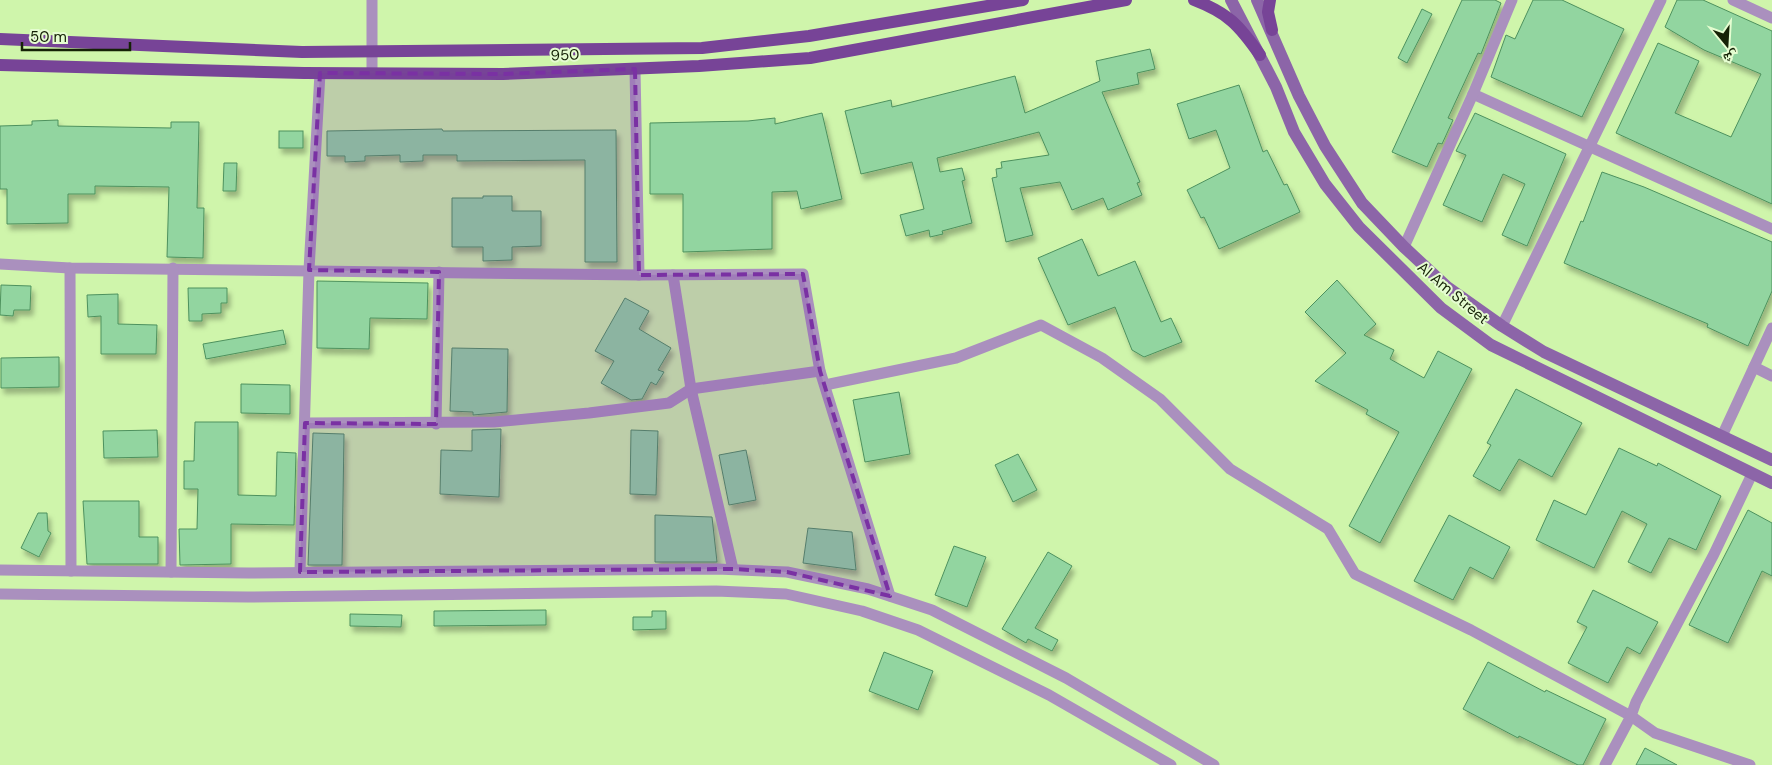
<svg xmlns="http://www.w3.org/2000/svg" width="1772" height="765" font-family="'DM Sans','Noto Naskh Arabic',sans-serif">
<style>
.building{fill:#92d5a0;stroke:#4d915e;filter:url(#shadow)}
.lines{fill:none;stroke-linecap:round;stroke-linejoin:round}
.street{stroke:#aa90be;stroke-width:11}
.secondary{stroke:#8c65a8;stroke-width:12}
.primary{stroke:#774497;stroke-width:12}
.marked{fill:#7a31a3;fill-opacity:0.2;stroke:#7a31a3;stroke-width:4;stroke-dasharray:10 6;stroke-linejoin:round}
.labels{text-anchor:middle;stroke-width:4;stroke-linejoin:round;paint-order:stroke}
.street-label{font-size:15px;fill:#152206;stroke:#e5fdd1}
</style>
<defs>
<filter id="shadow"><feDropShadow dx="3" dy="5.5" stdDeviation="2.5" flood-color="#0004"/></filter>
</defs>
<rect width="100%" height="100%" fill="#cff5ab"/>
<g class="building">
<path d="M 1462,0 L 1495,0 L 1501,3 L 1481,54 L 1478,53 L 1448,118 L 1453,120 L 1442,144 L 1438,143 L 1427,167 L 1392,152 Z"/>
<path d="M 1533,0 L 1562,0 L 1624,29 L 1582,117 L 1491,77 L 1506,35 L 1515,39 Z"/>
<path d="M 1677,0 L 1703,0 L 1772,31 L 1772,204 L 1616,133 L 1658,43 L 1699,61 L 1675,113 L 1731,137 L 1761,74 L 1704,50 L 1665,27 Z"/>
<path d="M 1422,9 L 1432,14 L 1407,63 L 1398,58 Z"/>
<path d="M 1150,49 L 1155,69 L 1137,73 L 1139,84 L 1102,92 L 1140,182 L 1137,183 L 1142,195 L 1108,210 L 1103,198 L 1072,210 L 1060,182 L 1020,188 L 1033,235 L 1006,242 L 992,178 L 997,177 L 996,169 L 1002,168 L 1001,162 L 1049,155 L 1039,132 L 937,158 L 940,172 L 962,168 L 965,180 L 962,181 L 972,223 L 942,231 L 943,234 L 930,237 L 929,230 L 906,236 L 900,215 L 924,209 L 912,162 L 861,174 L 845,111 L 891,100 L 892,107 L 1015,76 L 1025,113 L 1100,81 L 1096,61 Z"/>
<path d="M 1239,85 L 1263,152 L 1267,150 L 1284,185 L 1287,184 L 1300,212 L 1219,249 L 1204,217 L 1201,218 L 1187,190 L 1230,168 L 1216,130 L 1189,139 L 1177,104 Z"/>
<path d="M 822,113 L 842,199 L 801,209 L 797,191 L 772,192 L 772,249 L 683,252 L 683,194 L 650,194 L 650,123 L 748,121 L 775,118 L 775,124 Z"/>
<path d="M 1475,113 L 1566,154 L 1527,246 L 1502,235 L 1525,184 L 1503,174 L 1482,222 L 1443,205 L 1466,155 L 1456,151 Z"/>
<path d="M 58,120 L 58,126 L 171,128 L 171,122 L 199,122 L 197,208 L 204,208 L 203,258 L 167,257 L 169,187 L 95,186 L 95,194 L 68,194 L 68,223 L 7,224 L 7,189 L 0,189 L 0,126 L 32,125 L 32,121 Z"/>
<path d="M 442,129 L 443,131 L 616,130 L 617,262 L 585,262 L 585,160 L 457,161 L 457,155 L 423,155 L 423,161 L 400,162 L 400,155 L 365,156 L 365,161 L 345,162 L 345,156 L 327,156 L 327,131 Z"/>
<rect x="279" y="131" width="24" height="17"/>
<path d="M 224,163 L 237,163 L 236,191 L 223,191 Z"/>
<path d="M 1602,172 L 1644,187 L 1772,242 L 1772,291 L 1748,346 L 1707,327 L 1708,324 L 1564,263 L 1581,221 L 1583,222 Z"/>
<path d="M 483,196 L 512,196 L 512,211 L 541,211 L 541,246 L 512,247 L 512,260 L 483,261 L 483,247 L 452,247 L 452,198 L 483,198 Z"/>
<path d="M 1082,239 L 1098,276 L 1135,261 L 1161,322 L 1171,318 L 1182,342 L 1144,357 L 1132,350 L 1115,307 L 1068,325 L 1038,258 Z"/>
<path d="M 1337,280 L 1376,324 L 1364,335 L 1394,350 L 1390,359 L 1424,378 L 1438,351 L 1472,369 L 1380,543 L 1349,526 L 1399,432 L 1366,414 L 1368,410 L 1315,381 L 1346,353 L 1305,312 Z"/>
<path d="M 317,281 L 428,283 L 427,319 L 370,318 L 369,349 L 317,348 Z"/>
<path d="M 1,285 L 31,286 L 30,310 L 14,310 L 13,316 L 0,315 Z"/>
<path d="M 188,288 L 227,288 L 227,303 L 221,303 L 221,313 L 202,314 L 202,321 L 189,321 Z"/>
<path d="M 118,294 L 118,324 L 157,325 L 156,354 L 101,354 L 101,316 L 88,317 L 87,295 Z"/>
<path d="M 625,298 L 649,311 L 639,329 L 671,348 L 658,370 L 664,372 L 656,385 L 651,382 L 642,399 L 631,400 L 601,383 L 614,361 L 595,351 Z"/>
<path d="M 283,330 L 286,344 L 206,359 L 203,344 Z"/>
<path d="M 452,348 L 508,349 L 507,412 L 473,415 L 473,412 L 450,411 Z"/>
<path d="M 59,357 L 59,387 L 1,388 L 1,358 Z"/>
<path d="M 241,384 L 290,385 L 290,414 L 241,413 Z"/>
<path d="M 1516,389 L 1582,423 L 1552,477 L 1519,459 L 1500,491 L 1473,476 L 1491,445 L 1487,443 Z"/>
<path d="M 899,392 L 910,454 L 865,462 L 853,400 Z"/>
<path d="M 195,422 L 238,422 L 238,495 L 276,496 L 277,452 L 296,453 L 294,525 L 231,524 L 231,564 L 180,565 L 179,529 L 197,529 L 198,489 L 184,489 L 184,461 L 194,461 Z"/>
<path d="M 501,429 L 499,497 L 440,494 L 441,450 L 472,451 L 472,430 Z"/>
<path d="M 157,430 L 158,457 L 104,458 L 103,431 Z"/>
<path d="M 631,430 L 658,431 L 656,495 L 630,494 Z"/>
<path d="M 313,433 L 344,434 L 342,565 L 308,565 Z"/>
<path d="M 1619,448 L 1657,466 L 1658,463 L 1721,496 L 1696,550 L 1669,538 L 1651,573 L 1628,562 L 1647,524 L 1622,511 L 1594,568 L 1536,540 L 1554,500 L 1586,515 Z"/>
<path d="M 746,450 L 756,500 L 729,505 L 719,455 Z"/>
<path d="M 1018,454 L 1037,490 L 1013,502 L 995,465 Z"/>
<path d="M 83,501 L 139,501 L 139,537 L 158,537 L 158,564 L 87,564 Z"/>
<path d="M 1748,510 L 1772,523 L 1772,576 L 1762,571 L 1728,643 L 1689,625 Z"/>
<path d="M 38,513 L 47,513 L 48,531 L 51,533 L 39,557 L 21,548 Z"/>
<path d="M 655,515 L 712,517 L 717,562 L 655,562 Z"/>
<path d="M 1449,515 L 1510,547 L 1493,579 L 1470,567 L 1453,600 L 1414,581 Z"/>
<path d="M 808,528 L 852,532 L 856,570 L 803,563 Z"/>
<path d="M 954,546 L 986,557 L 967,607 L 935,595 Z"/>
<path d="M 1048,552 L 1072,566 L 1035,628 L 1058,640 L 1052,651 L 1028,639 L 1026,643 L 1002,629 Z"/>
<path d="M 1593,590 L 1658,622 L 1640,654 L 1627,647 L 1608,683 L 1568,663 L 1587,627 L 1577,622 Z"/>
<path d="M 546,610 L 546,625 L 434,626 L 434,611 Z"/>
<path d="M 652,611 L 666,611 L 666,629 L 633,630 L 633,617 L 652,617 Z"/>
<path d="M 350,614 L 402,615 L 401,627 L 350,626 Z"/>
<path d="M 884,652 L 933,671 L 918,710 L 869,691 Z"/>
<path d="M 1488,662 L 1545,692 L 1546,690 L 1606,719 L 1583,765 L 1578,765 L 1519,736 L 1518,738 L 1463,709 Z"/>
<path d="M 1645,748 L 1677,765 L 1636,765 Z"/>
</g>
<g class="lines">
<g class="street">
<path d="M 1733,0 L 1772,18"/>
<path d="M 635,69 L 639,275"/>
<path d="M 372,73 L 372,0"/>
<path d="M 1473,94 L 1772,229"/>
<path d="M 1404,247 L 1473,94 L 1512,0"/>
<path d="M 0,264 L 70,268 L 639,275 L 803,274 L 820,371 L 890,596"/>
<path d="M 70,268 L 71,571"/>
<path d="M 673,275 L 691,389 L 733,569"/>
<path d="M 1502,326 L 1661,0"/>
<path d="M 1754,367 L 1772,376"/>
<path d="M 825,385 L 956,358 L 1041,325 L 1102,358 L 1160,399 L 1230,469 L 1328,529 L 1355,574 L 1471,630 L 1631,716 L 1605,765"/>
<path d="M 305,423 L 494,422 L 589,413 L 669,403 L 691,389 L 820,371"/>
<path d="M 436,424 L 439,272"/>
<path d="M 1722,436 L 1772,328"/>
<path d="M 0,570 L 248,573 L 717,569 L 787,572 L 868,589 L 932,610 L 1066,678 L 1214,765"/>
<path d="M 171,572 L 173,268"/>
<path d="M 300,572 L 309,270 L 320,73"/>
<path d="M 0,594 L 247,597 L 716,591 L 786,594 L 862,611 L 918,630 L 1049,695 L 1171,765"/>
<path d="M 1750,765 L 1655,733 L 1631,716 L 1636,702 L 1714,554 L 1752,474"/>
</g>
<g class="secondary">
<path d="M 1231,0 L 1276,87 L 1294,132 L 1325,184 L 1359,227 L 1441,308 L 1491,345 L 1772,483"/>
<path d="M 1257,0 L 1299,96 L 1325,146 L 1362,203 L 1404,247 L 1447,287 L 1502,326 L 1544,352 L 1772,460"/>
</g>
<g class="primary">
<path d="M 1194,0 C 1228,13 1239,25 1260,55"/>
<path d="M 1270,0 L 1268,12 L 1272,30"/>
<path d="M 0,39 L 302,52 L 702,48 L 809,36 L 1023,0"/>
<path d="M 0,65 L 304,73 L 503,74 L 699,66 L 810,58 L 1126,0"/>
</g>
</g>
<path class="marked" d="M 635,69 L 639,275 L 803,274 L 820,371 L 890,596 L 787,572 L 733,569 L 300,572 L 305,423 L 436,424 L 439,272 L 309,270 L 320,73 L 503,74 Z"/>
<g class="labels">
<g class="street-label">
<text transform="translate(565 55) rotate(-2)" y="5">950</text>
<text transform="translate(1453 293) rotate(40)" y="5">Al Am Street</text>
</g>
</g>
<g transform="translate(1727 45) rotate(162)" stroke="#e5fdd1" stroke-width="4" paint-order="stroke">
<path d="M0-4L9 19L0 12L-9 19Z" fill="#152206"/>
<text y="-8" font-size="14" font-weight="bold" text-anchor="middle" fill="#152206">ش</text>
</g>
<path d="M22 42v8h108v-8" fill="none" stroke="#152206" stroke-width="2.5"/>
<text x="30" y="42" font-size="15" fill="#152206" stroke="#e5fdd1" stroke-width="4" paint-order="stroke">50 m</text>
</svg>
